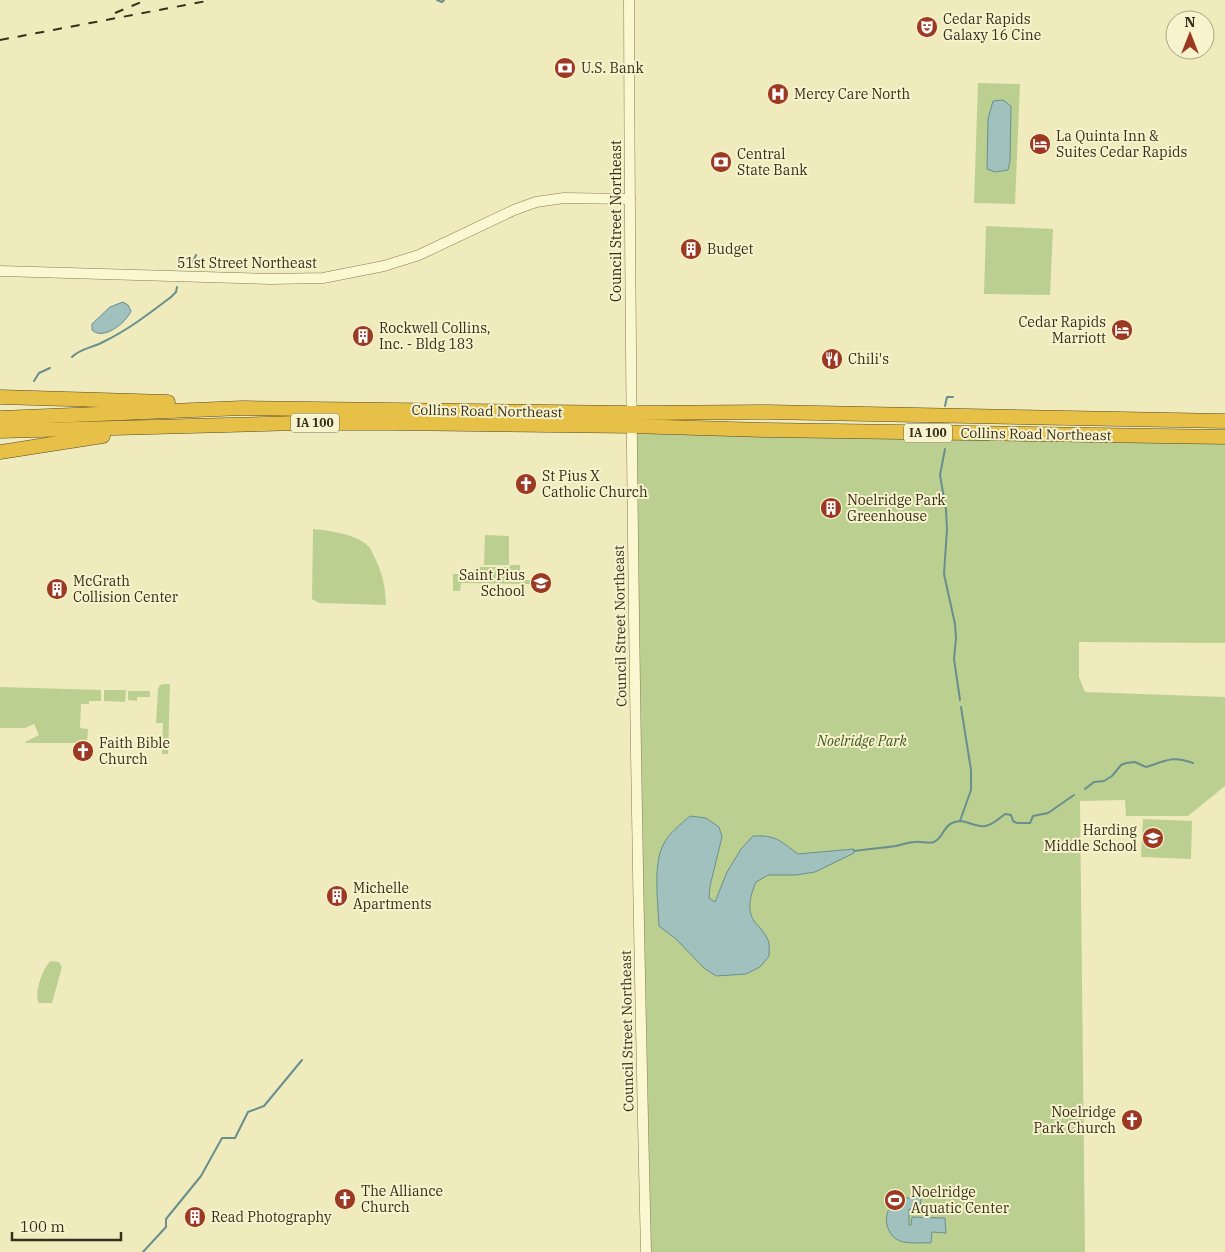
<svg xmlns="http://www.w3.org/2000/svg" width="1225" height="1252" font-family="'IBM Plex Serif',serif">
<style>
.green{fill:#bbcf91}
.water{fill:#a1c1be;stroke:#688f8d}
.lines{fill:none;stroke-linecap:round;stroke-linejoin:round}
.stream{stroke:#688f8d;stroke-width:2}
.minor-casing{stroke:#897b55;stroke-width:11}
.highway-casing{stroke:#56482a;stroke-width:15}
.minor{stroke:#fbf7d1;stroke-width:10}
.highway{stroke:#e6c047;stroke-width:14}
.rail{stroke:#382e1b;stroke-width:2;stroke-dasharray:9 9;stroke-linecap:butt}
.labels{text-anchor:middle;stroke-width:4;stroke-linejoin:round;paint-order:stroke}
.shield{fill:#f7f3cd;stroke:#716950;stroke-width:1}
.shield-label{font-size:12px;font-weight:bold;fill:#382e1b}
.poi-label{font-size:14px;fill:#382e1b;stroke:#f7f3cd;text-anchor:start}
.street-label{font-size:14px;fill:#382e1b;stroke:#f7f3cd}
.park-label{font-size:14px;font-style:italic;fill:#3d5520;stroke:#f7f3cd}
</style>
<rect width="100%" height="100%" fill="#f0ebbd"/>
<g class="green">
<path d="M 978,83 L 1020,84 L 1015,204 L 974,203 Z"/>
<path d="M 986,226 L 1053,229 L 1050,295 L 984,294 Z"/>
<path d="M 631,426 L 1225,437 L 1225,643 L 1079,642 L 1079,677 L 1085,692 L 1225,697 L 1225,786 L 1188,816 L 1126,816 L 1125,800 L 1080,801 L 1085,1252 L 646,1252 Z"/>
<path d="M 313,529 C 327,530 359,535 368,546 C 371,548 372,553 374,556 C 383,574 385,585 386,605 L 319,603 L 312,599 Z"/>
<path d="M 485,535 L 509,536 L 509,565 L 484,565 Z"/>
<path d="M 510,565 L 520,565 L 520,580 L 530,580 L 530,584 L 461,583 L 460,591 L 453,591 L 453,574 L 473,574 L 474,569 L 480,569 L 480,567 L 510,567 Z"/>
<path d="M 164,684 L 170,684 L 168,754 L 162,754 L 163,723 L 156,723 L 158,689 L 160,685 Z"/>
<path d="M 0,687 L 101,690 L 101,701 L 89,701 L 89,704 L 81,704 L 80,728 L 88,729 L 87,743 L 25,743 L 25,742 L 39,735 L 34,724 L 25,728 L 0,728 Z"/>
<path d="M 104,690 L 126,690 L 125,702 L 104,701 Z"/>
<path d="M 128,691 L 150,691 L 150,697 L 137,697 L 137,701 L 128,700 Z"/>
<path d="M 1143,819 L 1192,821 L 1191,859 L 1141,857 Z"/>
<path d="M 51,961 L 59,962 L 62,967 L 52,1003 L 39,1003 C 33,994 43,967 51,961 Z"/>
</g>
<g class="water">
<path d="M 1003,100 L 1011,106 L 1010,161 L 1008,170 L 995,172 L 987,169 L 988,119 L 993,101 Z"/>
<path d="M 123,302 L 128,305 L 131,311 C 126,323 103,341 92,330 L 92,324 L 110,307 Z"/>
<path d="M 690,816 L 706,818 L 719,827 L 722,837 L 710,886 L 709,898 L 715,902 L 727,872 L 741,849 L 753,836 C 777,835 780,841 798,854 L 854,849 L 854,853 L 815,872 L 796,875 L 768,875 L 756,882 C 751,894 746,909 754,921 C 759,927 765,933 768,940 C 770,945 769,951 769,956 L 760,967 L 746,974 L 716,976 L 704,968 L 676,939 L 659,926 C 658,902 653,866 663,845 C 669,833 680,825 690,816 Z"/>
<path d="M 907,1198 L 921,1198 L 920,1209 L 909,1209 L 909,1225 L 911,1225 L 912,1217 L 945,1218 L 946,1233 L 932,1232 L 931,1243 C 921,1242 905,1245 896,1239 C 884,1230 883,1211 895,1202 C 898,1199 903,1199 907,1198 Z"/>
</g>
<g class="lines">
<g class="stream">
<path d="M 437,0 L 442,2 L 444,0"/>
<path d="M 193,262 L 196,255"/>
<path d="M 72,357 C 81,348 92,348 103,342 C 128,330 150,313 171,297 L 176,292 L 177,287"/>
<path d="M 34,381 L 39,373 L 50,368"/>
<path d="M 945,406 L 947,397 L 953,397"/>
<path d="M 945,449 L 940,475 L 946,510 L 947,529 L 944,574 L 955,624 L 956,638 L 954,659 L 960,700"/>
<path d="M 1085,789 L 1094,782 L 1104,781 L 1112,776 L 1121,765 L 1126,763 L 1135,762 L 1146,767 C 1166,761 1172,755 1193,763"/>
<path d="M 960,821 L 971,790 L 971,770 L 961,707"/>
<path d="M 854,851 C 868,849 882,848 896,846 C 902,845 908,842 915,842 C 921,841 928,844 934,842 C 943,838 943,827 952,823 C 964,817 974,828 985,826 C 993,825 998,819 1005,814 L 1011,815 L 1013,821 L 1017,823 L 1030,823 L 1033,816 L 1048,813 L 1074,795"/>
<path d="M 143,1252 L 166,1227 L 166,1219 L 201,1176 L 222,1138 L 235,1138 L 248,1112 L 264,1106 L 302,1060"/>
</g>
<g class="minor-casing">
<g id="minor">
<path d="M 629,0 C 630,417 636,835 646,1252"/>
<path d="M 0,271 L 271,279 L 323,278 L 384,266 L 419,255 L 514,210 L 536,202 L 564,198 L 630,199"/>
</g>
</g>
<g class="highway-casing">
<g id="highway">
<path d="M 0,397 L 168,402"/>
<path d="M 0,418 L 243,408 L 631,413 L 767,412 L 1225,421"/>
<path d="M 0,431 L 299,423 L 392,423 L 631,426 L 767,430 L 1225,437"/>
<path d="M 0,452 L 103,436"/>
</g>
</g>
<use href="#minor" class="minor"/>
<use href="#highway" class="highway"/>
<g class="rail">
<path d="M 115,13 L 146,0"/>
<path d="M 0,40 L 212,0"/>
</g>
</g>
<defs>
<g id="theatre-disc" transform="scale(1.125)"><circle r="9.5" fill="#9c3922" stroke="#f7f3cd"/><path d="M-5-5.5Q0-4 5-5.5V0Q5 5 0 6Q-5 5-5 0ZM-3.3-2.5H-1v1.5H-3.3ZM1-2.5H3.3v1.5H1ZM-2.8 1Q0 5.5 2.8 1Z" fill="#fff"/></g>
<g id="bank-disc" transform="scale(1.125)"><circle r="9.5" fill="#9c3922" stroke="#f7f3cd"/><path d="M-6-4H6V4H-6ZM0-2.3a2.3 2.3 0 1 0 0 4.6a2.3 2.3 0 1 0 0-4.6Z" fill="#fff"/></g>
<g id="hospital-disc" transform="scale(1.125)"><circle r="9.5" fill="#9c3922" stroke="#f7f3cd"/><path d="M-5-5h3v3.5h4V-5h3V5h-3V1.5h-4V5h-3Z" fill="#fff"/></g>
<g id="hotel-disc" transform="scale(1.125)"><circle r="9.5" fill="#9c3922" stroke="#f7f3cd"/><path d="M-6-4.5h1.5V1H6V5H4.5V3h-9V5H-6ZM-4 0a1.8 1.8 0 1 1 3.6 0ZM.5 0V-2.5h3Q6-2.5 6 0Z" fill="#fff"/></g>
<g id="building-disc" transform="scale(1.125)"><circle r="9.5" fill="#9c3922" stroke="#f7f3cd"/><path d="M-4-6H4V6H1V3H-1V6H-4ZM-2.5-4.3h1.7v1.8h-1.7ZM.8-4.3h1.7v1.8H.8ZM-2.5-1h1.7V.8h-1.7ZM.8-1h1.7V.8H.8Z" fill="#fff"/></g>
<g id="restaurant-disc" transform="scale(1.125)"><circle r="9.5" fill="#9c3922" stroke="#f7f3cd"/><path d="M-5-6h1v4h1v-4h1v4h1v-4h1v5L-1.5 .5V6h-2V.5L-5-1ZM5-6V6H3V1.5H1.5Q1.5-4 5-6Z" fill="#fff"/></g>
<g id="church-disc" transform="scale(1.125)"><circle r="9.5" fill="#9c3922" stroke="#f7f3cd"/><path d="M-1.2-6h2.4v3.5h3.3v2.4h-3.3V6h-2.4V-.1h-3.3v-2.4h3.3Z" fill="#fff"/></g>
<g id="school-disc" transform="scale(1.125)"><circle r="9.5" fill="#9c3922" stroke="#f7f3cd"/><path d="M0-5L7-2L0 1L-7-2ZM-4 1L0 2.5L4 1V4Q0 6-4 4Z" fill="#fff"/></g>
<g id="stadium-disc" transform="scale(1.125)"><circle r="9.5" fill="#9c3922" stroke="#f7f3cd"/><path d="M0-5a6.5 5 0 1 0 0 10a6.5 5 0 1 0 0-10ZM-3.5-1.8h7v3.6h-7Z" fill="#fff"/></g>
</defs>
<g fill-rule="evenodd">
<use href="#theatre-disc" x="927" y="27"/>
<use href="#bank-disc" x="565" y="68"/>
<use href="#hospital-disc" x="778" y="94"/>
<use href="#hotel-disc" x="1040" y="144"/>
<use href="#bank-disc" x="721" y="162"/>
<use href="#building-disc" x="691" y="249"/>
<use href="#hotel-disc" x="1122" y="330"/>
<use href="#building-disc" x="363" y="336"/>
<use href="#restaurant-disc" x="832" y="359"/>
<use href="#church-disc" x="526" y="484"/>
<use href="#building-disc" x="831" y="508"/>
<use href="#school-disc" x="541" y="583"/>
<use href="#building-disc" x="57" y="589"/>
<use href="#church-disc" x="83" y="751"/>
<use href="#school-disc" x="1153" y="838"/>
<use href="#building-disc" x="337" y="896"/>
<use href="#church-disc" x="1132" y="1120"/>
<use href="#church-disc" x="345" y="1199"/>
<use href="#stadium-disc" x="895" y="1200"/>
<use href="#building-disc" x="195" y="1217"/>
</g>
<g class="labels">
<g class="shield">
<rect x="291" y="413.5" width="48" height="19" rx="4"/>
<rect x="904" y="423.5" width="48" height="19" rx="4"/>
</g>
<g class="shield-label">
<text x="315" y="427">IA 100</text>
<text x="928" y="437">IA 100</text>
</g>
<g class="poi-label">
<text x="943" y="24">Cedar Rapids<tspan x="943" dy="16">Galaxy 16 Cine</tspan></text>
<text x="581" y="73">U.S. Bank</text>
<text x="794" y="99">Mercy Care North</text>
<text x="1056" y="141">La Quinta Inn &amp;<tspan x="1056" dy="16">Suites Cedar Rapids</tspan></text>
<text x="737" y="159">Central<tspan x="737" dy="16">State Bank</tspan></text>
<text x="707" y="254">Budget</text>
<text x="1106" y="327" text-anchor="end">Cedar Rapids<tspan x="1106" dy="16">Marriott</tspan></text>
<text x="379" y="333">Rockwell Collins,<tspan x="379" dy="16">Inc. - Bldg 183</tspan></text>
<text x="848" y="364">Chili's</text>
<text x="542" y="481">St Pius X<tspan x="542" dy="16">Catholic Church</tspan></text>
<text x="847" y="505">Noelridge Park<tspan x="847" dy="16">Greenhouse</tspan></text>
<text x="525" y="580" text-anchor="end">Saint Pius<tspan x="525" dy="16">School</tspan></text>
<text x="73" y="586">McGrath<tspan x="73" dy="16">Collision Center</tspan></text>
<text x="99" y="748">Faith Bible<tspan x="99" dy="16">Church</tspan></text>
<text x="1137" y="835" text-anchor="end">Harding<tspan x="1137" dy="16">Middle School</tspan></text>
<text x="353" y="893">Michelle<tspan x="353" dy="16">Apartments</tspan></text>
<text x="1116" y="1117" text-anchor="end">Noelridge<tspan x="1116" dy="16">Park Church</tspan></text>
<text x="361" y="1196">The Alliance<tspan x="361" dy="16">Church</tspan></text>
<text x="911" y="1197">Noelridge<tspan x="911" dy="16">Aquatic Center</tspan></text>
<text x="211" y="1222">Read Photography</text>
</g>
<g class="street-label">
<text transform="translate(616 221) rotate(-90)" y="5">Council Street Northeast</text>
<text x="247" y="268">51st Street Northeast</text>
<text transform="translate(487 411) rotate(1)" y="5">Collins Road Northeast</text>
<text transform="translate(1036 434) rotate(1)" y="5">Collins Road Northeast</text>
<text transform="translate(620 626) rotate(-91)" y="5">Council Street Northeast</text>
<text transform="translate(627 1031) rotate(-91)" y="5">Council Street Northeast</text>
</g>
<g class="park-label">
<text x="862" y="746">Noelridge Park</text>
</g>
</g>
<g transform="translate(1190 35)"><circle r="24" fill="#f7f3cd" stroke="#aba486"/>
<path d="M0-4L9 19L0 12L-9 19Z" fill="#9c3922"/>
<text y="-8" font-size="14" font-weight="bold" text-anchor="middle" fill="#382e1b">N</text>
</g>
<path d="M12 1232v8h109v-8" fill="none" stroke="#382e1b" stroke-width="2.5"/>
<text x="20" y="1232" font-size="15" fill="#382e1b" stroke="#f7f3cd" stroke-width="4" paint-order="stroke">100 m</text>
</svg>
